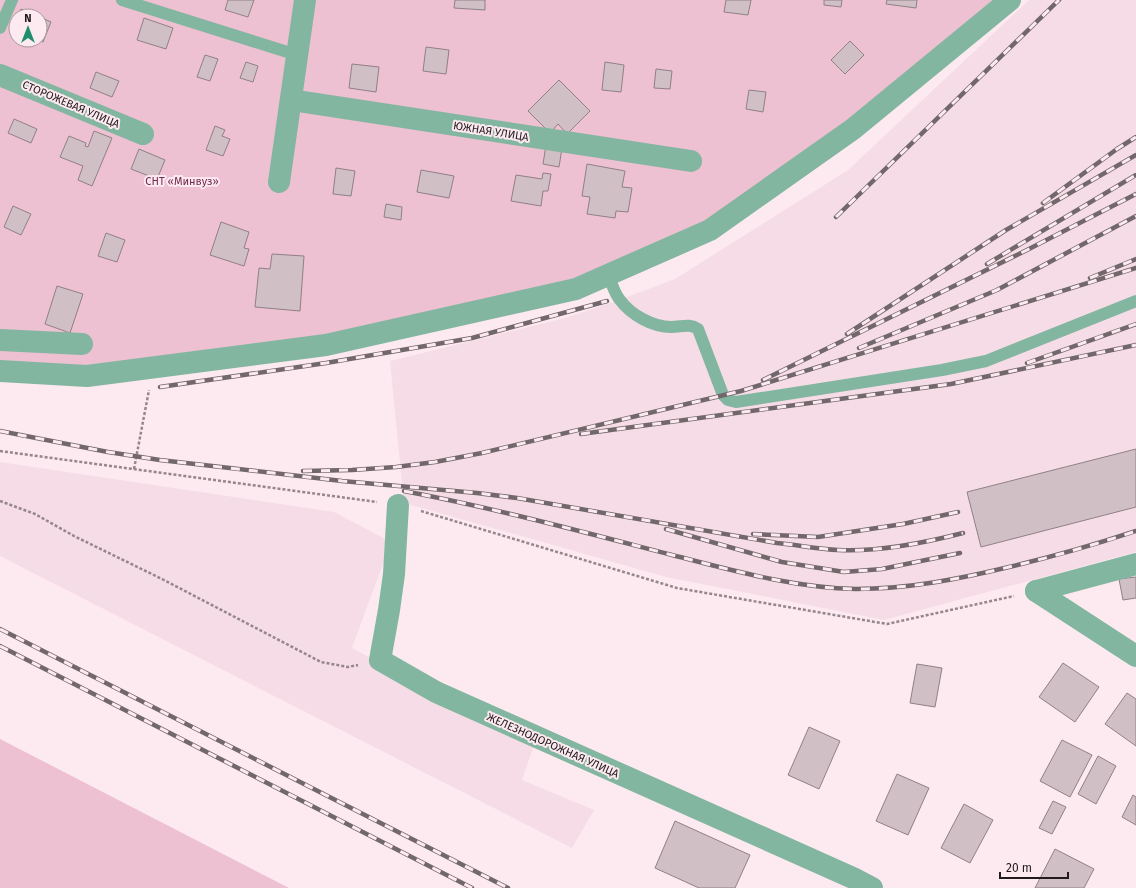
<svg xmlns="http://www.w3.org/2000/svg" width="1136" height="888" font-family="'Fira Sans',sans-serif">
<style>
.built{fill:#f6dce6}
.green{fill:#edc0d2;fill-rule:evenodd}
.building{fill:#d1bfc6;stroke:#908086}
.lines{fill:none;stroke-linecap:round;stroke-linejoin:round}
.path{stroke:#94868c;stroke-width:2.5;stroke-dasharray:3 2;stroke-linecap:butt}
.lane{stroke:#82b6a1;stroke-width:12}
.street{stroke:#82b6a1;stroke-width:22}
.rail-casing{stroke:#72676b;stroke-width:4.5}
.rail{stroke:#fdeaf1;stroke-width:3;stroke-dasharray:9;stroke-linecap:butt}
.labels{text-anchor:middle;stroke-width:4;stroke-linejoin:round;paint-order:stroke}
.street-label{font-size:11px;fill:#211a1d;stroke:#fdeaf1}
.park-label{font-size:11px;fill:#732c4f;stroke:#fdeaf1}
</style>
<rect width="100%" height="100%" fill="#fdeaf1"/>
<g class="built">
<path d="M 1029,0 L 1136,0 L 1136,552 L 884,620 L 666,577 L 404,503 L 390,361 L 565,318 L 619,300 L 675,279 L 848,170 Z"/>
<path d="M 0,462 L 334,512 L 391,542 L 352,648 L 534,745 L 522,780 L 594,810 L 572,848 L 0,556 Z"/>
</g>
<g class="green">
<path d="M 0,0 L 1010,0 L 710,230 L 576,289 L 326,345 L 87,376 L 0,371 ZM 16,16 L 40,16 L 40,40 L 16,40 Z"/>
<path d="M 0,739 L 289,888 L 0,888 Z"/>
</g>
<g class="building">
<path d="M 228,0 L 254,0 L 248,17 L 225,10 Z"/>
<path d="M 455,0 L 485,0 L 485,10 L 454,8 Z"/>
<path d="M 726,0 L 751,0 L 748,15 L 724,12 Z"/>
<path d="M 824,0 L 842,0 L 841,7 L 824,5 Z"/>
<path d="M 887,0 L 917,0 L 916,8 L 886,4 Z"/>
<path d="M 21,9 L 37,16 L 19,16 Z"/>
<path d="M 40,17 L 51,22 L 43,42 L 37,40 L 40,40 Z"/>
<path d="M 144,18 L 173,28 L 166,49 L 137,40 Z"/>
<path d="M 850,41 L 864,55 L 845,74 L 831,60 Z"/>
<path d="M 426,47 L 449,50 L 446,74 L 423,71 Z"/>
<path d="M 205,55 L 218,59 L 210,81 L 197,77 Z"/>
<path d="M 246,62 L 258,66 L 253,82 L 240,78 Z"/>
<path d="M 605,62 L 624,65 L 621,92 L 602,90 Z"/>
<path d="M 352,64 L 379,67 L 376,92 L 349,88 Z"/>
<path d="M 656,69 L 672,71 L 670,89 L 654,88 Z"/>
<path d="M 96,72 L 119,81 L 112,97 L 90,88 Z"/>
<path d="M 559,80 L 590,111 L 567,134 L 558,124 L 550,133 L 528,111 Z"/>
<path d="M 749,90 L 766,92 L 763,112 L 746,109 Z"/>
<path d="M 14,119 L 37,129 L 31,143 L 8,133 Z"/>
<path d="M 215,126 L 225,130 L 222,136 L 230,139 L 223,156 L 206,150 Z"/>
<path d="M 94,131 L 112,138 L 92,186 L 78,180 L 83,166 L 60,157 L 69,136 L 86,143 L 85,146 L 88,147 Z"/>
<path d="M 546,145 L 562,148 L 559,167 L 543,164 Z"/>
<path d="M 139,149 L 165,160 L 157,179 L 131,169 Z"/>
<path d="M 587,164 L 625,171 L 622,187 L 632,188 L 628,212 L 616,211 L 615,218 L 587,214 L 590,197 L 582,196 Z"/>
<path d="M 336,168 L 355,171 L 351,196 L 333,194 Z"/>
<path d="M 421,170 L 454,176 L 449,198 L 417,192 Z"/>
<path d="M 543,173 L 551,174 L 548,191 L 543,191 L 541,206 L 511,201 L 516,175 L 542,179 Z"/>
<path d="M 386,204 L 402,207 L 401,220 L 384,217 Z"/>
<path d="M 13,206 L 31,214 L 21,235 L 4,227 Z"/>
<path d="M 221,222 L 249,232 L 244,248 L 249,249 L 244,266 L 210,255 Z"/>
<path d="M 106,233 L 125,240 L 117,262 L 98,256 Z"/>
<path d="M 272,254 L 304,256 L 300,311 L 255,307 L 259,268 L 270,269 Z"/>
<path d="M 57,286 L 83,294 L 70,333 L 45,324 Z"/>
<path d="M 1136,449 L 1136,507 L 981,547 L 967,492 Z"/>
<path d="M 1136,577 L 1136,598 L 1123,600 L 1119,579 Z"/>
<path d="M 1063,663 L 1099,687 L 1075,722 L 1039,697 Z"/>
<path d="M 917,664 L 942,668 L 935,707 L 910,703 Z"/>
<path d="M 1127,693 L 1136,699 L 1136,746 L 1105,724 Z"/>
<path d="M 809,727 L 840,741 L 819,789 L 788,775 Z"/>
<path d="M 1062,740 L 1092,755 L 1070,797 L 1040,781 Z"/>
<path d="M 1098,756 L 1116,766 L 1096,804 L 1078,794 Z"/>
<path d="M 897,774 L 929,788 L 908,835 L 876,821 Z"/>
<path d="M 1133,795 L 1136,797 L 1136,825 L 1122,817 Z"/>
<path d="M 1053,801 L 1066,807 L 1052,834 L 1039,828 Z"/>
<path d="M 964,804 L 993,820 L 970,863 L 941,848 Z"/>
<path d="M 675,821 L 750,855 L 735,888 L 699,888 L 655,868 Z"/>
<path d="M 1055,849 L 1094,869 L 1084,888 L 1035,888 Z"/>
</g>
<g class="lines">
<g class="path">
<path d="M 0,451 L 377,502"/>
<path d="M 134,469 L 149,390"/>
<path d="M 0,501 L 35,514 L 74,536 L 162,579 L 321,662 L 348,667 L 358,665"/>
<path d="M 421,511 L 677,588 L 887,624 L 1014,596"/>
</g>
<g class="lane">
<path d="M 122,0 L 297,55"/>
<path d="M 0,28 L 12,0"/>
<path d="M 608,275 C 612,283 614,293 620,300 C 631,315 653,327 671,327 C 682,327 689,323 698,329 L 723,395 L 728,400 L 736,402 L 942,370 L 986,361 L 1136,301"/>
</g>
<g class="street">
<path d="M 0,75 L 143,134"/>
<path d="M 291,100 L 691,161"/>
<path d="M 279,182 L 305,0"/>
<path d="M 0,340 L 82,344"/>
<path d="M 0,371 L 87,376 L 326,345 L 576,289 L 710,230 L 853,129 L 1010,0"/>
<path d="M 398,505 L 394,574 L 389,610 L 380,660 L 436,692 L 853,878 L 872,888"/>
<path d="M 1036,591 L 1136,656"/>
<path d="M 1036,591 L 1136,564"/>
</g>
<g class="rail-casing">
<g id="rail">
<path d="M 1043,203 L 1117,149 L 1136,137"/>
<path d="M 836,217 L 1059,0"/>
<path d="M 987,264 L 1136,175"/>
<path d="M 1090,278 L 1136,259"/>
<path d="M 847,334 L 1006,230 L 1136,155"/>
<path d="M 859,348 L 997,290 L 1136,216"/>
<path d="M 1027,363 L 1136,324"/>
<path d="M 763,380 L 1027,250 L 1136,194"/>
<path d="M 160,387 L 326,363 L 472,338 L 607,301"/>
<path d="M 0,431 L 108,452 L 160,460 L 342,481 L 477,493 L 517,498 L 777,543 C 798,545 818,549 838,550 C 878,552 924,543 963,533"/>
<path d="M 581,434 L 951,384 L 1136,345"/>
<path d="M 303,471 L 352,470 L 396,467 L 435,462 L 482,453 L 741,391 L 1136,268"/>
<path d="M 404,491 C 494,508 583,532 672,555 C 732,570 793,588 856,589 C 908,589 959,579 1009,567 C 1052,557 1094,545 1136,531"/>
<path d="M 666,529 L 782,562 L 844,572 L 882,569 L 960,553"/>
<path d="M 753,534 L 818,537 L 903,524 L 958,512"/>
<path d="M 0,629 L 508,888"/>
<path d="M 0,646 L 472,888"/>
</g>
</g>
<use href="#rail" class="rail"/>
</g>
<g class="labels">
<g class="street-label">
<text transform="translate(71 104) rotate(23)" y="4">СТОРОЖЕВАЯ УЛИЦА</text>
<text transform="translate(491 131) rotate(9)" y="4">ЮЖНАЯ УЛИЦА</text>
<text transform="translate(553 745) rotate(24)" y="4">ЖЕЛЕЗНОДОРОЖНАЯ УЛИЦА</text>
</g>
<g class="park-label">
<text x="182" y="185">СНТ «Минвуз»</text>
</g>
</g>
<g transform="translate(28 28)"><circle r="19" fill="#fdeaf1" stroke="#a5979c"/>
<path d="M0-3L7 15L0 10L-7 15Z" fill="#1f8e6d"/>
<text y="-6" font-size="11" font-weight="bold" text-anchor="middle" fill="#211a1d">N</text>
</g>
<path d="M1000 872v6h68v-6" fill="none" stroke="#211a1d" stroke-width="2"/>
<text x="1006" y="872" font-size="12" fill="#211a1d" stroke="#fdeaf1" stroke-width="3" paint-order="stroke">20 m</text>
</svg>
